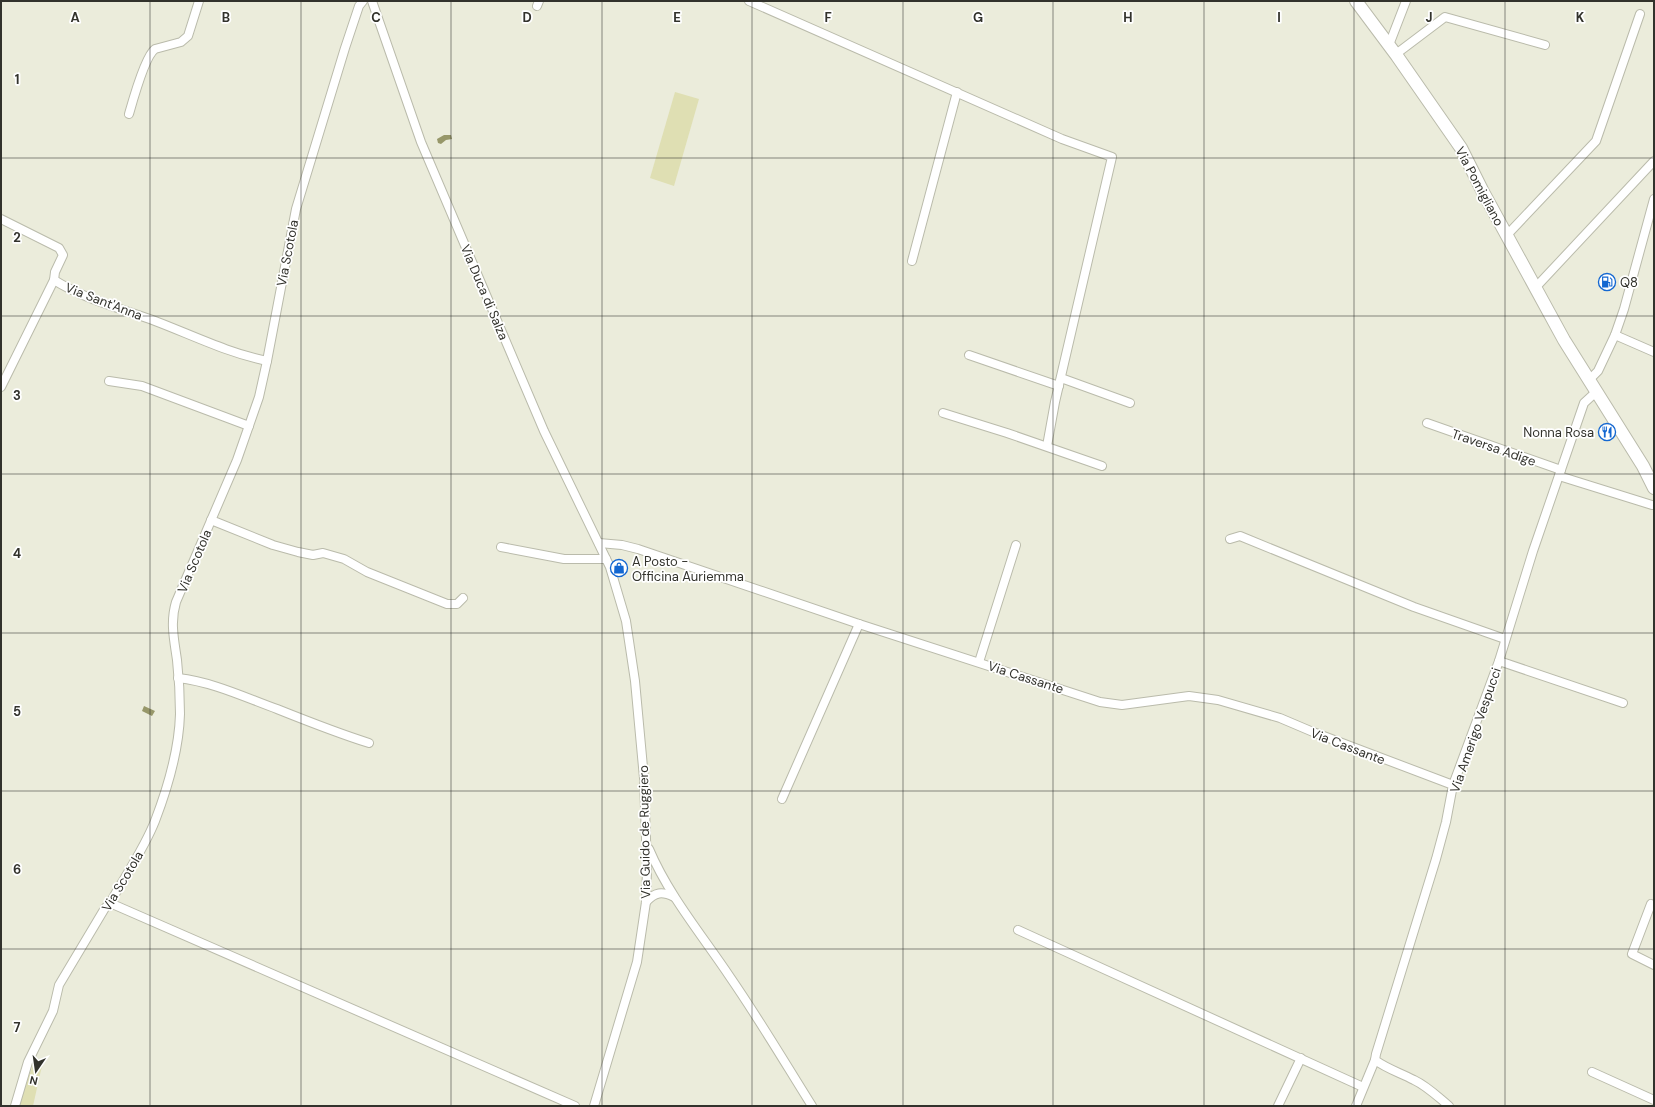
<svg xmlns="http://www.w3.org/2000/svg" width="1655" height="1107" font-family="'DM Sans',sans-serif">
<style>
.green{fill:#dfdfb3}
.water{fill:#979769}
.lines{fill:none;stroke-linecap:round;stroke-linejoin:round}
.street-casing{stroke:#babbab;stroke-width:10}
.secondary-casing{stroke:#babbab;stroke-width:14}
.street{stroke:#fff;stroke-width:8}
.secondary{stroke:#fff;stroke-width:12}
.grid{fill:none;stroke:#32322c;stroke-width:1;stroke-opacity:0.55}
.labels{text-anchor:middle;stroke-width:3.5;stroke-linejoin:round;paint-order:stroke}
.street-label{font-size:13px;fill:#32322c;stroke:#fff}
.poi-label{font-size:13px;fill:#32322c;stroke:#fff;text-anchor:start}
.grid-label{font-size:13px;text-anchor:middle;font-weight:bold;fill:#32322c;stroke:#fff;stroke-width:3.5;stroke-linejoin:round;paint-order:stroke}
</style>
<rect width="100%" height="100%" fill="#ebecdb"/>
<g class="green">
<path d="M 675,92 L 699,99 L 674,186 L 650,178 Z"/>
<path d="M 36,1059 L 45,1059 L 41,1070 L 33,1106 L 19,1106 C 23,1090 29,1074 36,1059 Z"/>
</g>
<g class="water">
<path d="M 444,135 L 451,135 L 452,139 L 446,140 L 441,144 L 438,143 L 437,139 Z"/>
<path d="M 144,706 L 155,711 L 152,716 L 142,711 Z"/>
</g>
<g class="lines">
<g class="street-casing">
<g id="street">
<path d="M 372,1 L 421,142 L 544,431 L 610,567 L 626,621 L 635,681 L 644,778 L 647,869 L 646,902 L 637,962 L 594,1106"/>
<path d="M 749,1 L 1062,139 L 1112,157 L 1055,402 L 1047,446"/>
<path d="M 537,6 L 539,1"/>
<path d="M 1389,45 L 1406,1"/>
<path d="M 1396,54 L 1445,17 L 1545,45"/>
<path d="M 129,114 C 133,100 145,56 155,49 L 181,42 L 188,36 L 199,1"/>
<path d="M 1,219 L 59,248 L 63,255 L 55,272 L 54,280"/>
<path d="M 1507,235 L 1596,141 L 1640,14"/>
<path d="M 912,261 L 957,92"/>
<path d="M 1536,287 L 1654,161"/>
<path d="M 1615,335 L 1654,352"/>
<path d="M 969,355 L 1059,386"/>
<path d="M 1061,378 L 1130,403"/>
<path d="M 1589,380 L 1598,371 L 1615,335 L 1624,309 L 1654,199"/>
<path d="M 109,381 L 142,386 L 249,426"/>
<path d="M 1,387 L 54,280 C 84,299 122,309 155,321 C 192,335 228,353 267,361"/>
<path d="M 943,413 L 1007,433 L 1102,466"/>
<path d="M 1427,423 L 1561,470"/>
<path d="M 1559,476 L 1652,505"/>
<path d="M 211,520 L 273,545 L 298,552 L 313,555 L 323,553 L 344,559 L 367,572 L 447,604 L 457,604 L 463,598"/>
<path d="M 1230,539 L 1240,536 L 1414,607 L 1505,639"/>
<path d="M 599,543 L 622,545 L 638,549 L 859,624 L 1100,702 L 1122,705 L 1189,696 L 1218,700 L 1280,718 L 1313,732 L 1453,785"/>
<path d="M 501,547 L 564,559 L 606,559"/>
<path d="M 1499,661 L 1623,703"/>
<path d="M 979,662 L 1016,545"/>
<path d="M 178,678 C 213,682 244,697 277,709 C 307,721 337,733 369,743"/>
<path d="M 782,799 L 859,624"/>
<path d="M 649,849 C 669,896 702,935 730,977 C 759,1019 785,1063 812,1106"/>
<path d="M 646,902 C 655,892 662,891 674,897"/>
<path d="M 110,903 L 575,1106"/>
<path d="M 1654,906 L 1651,904 L 1632,954 L 1654,965"/>
<path d="M 1018,930 L 1363,1087"/>
<path d="M 1592,1072 L 1654,1100"/>
<path d="M 15,1106 L 28,1062 L 53,1011 L 59,985 L 105,908 L 110,903 C 125,876 144,849 155,821 C 168,787 179,750 180,714 C 180,696 179,678 177,660 C 174,639 170,622 176,602 L 237,460 L 259,397 L 267,361 L 296,209 L 345,48 L 359,6 L 363,1"/>
<path d="M 1278,1106 L 1301,1058"/>
<path d="M 1356,1106 L 1375,1060"/>
<path d="M 1449,1106 C 1438,1097 1427,1086 1414,1080 C 1401,1073 1387,1069 1375,1060 L 1376,1054 L 1436,859 L 1446,822 L 1453,785 L 1499,661 L 1533,551 L 1584,403 L 1596,392"/>
</g>
</g>
<g class="secondary-casing">
<path id="secondary" d="M 1356,1 L 1397,56 L 1461,148 L 1482,190 L 1564,340 L 1643,466 L 1654,488"/>
</g>
<use href="#street" class="street"/>
<use href="#secondary" class="secondary"/>
</g>
<path class="grid" d="M 150,1 L 150,1106M 301,1 L 301,1106M 451,1 L 451,1106M 602,1 L 602,1106M 752,1 L 752,1106M 903,1 L 903,1106M 1053,1 L 1053,1106M 1204,1 L 1204,1106M 1354,1 L 1354,1106M 1505,1 L 1505,1106M 1,158 L 1654,158M 1,316 L 1654,316M 1,474 L 1654,474M 1,633 L 1654,633M 1,791 L 1654,791M 1,949 L 1654,949"/>
<defs>
<g id="fuel-ring" transform="scale(0.9)"><circle r="9.5" fill="#fff" stroke="#1367d1" stroke-width="1.5"/><path d="M-5.5-6h7V0h2V4h1.3V-2.5L3-4.5l.8-.8L6-3V5H2.5V1h-1V6h-7ZM-4.2-4.7v3.2H.2V-4.7Z" fill="#1367d1"/></g>
<g id="restaurant-ring" transform="scale(0.9)"><circle r="9.5" fill="#fff" stroke="#1367d1" stroke-width="1.5"/><path d="M-5-6h1v4h1v-4h1v4h1v-4h1v5L-1.5 .5V6h-2V.5L-5-1ZM5-6V6H3V1.5H1.5Q1.5-4 5-6Z" fill="#1367d1"/></g>
<g id="shop-ring" transform="scale(0.9)"><circle r="9.5" fill="#fff" stroke="#1367d1" stroke-width="1.5"/><path d="M-5-2.5h2.3a2.7 3.5 0 0 1 5.4 0H5L5.5 6h-11ZM-1.5-2.5h3a1.5 2.3 0 0 0-3 0Z" fill="#1367d1"/></g>
</defs>
<g fill-rule="evenodd">
<use href="#fuel-ring" x="1607" y="282"/>
<use href="#restaurant-ring" x="1607" y="432"/>
<use href="#shop-ring" x="619" y="568"/>
</g>
<g class="labels">
<g class="street-label">
<text transform="translate(1480 186) rotate(62)" y="5">Via Pomigliano</text>
<text transform="translate(287 253) rotate(-79)" y="5">Via Scotola</text>
<text transform="translate(485 292) rotate(67)" y="5">Via Duca di Salza</text>
<text transform="translate(104 301) rotate(21)" y="5">Via Sant'Anna</text>
<text transform="translate(1494 447) rotate(19)" y="5">Traversa Adige</text>
<text transform="translate(194 561) rotate(-67)" y="5">Via Scotola</text>
<text transform="translate(1026 677) rotate(18)" y="5">Via Cassante</text>
<text transform="translate(1475 730) rotate(-71)" y="5">Via Amerigo Vespucci</text>
<text transform="translate(1348 746) rotate(21)" y="5">Via Cassante</text>
<text transform="translate(644 832) rotate(-91)" y="5">Via Guido de Ruggiero</text>
<text transform="translate(122 881) rotate(-59)" y="5">Via Scotola</text>
</g>
<g class="poi-label">
<text x="1620" y="287">Q8</text>
<text x="1594" y="437" text-anchor="end">Nonna Rosa</text>
<text x="632" y="566">A Posto -<tspan x="632" dy="15">Officina Auriemma</tspan></text>
</g>
</g>
<g class="grid-label">
<text x="75" y="22">A</text>
<text x="226" y="22">B</text>
<text x="376" y="22">C</text>
<text x="527" y="22">D</text>
<text x="677" y="22">E</text>
<text x="828" y="22">F</text>
<text x="978" y="22">G</text>
<text x="1128" y="22">H</text>
<text x="1279" y="22">I</text>
<text x="1429" y="22">J</text>
<text x="1580" y="22">K</text>
<text x="17" y="84">1</text>
<text x="17" y="242">2</text>
<text x="17" y="400">3</text>
<text x="17" y="558">4</text>
<text x="17" y="716">5</text>
<text x="17" y="874">6</text>
<text x="17" y="1032">7</text>
</g>
<rect width="1655" height="1107" fill="none" stroke="#32322c" stroke-width="4"/>
<g transform="translate(36 1071) rotate(193)" stroke="#ffffff" stroke-width="3" paint-order="stroke">
<path d="M0-3L7 15L0 10L-7 15Z" fill="#32322c"/>
<text y="-6" font-size="11" font-weight="bold" text-anchor="middle" fill="#32322c">N</text>
</g>
</svg>
